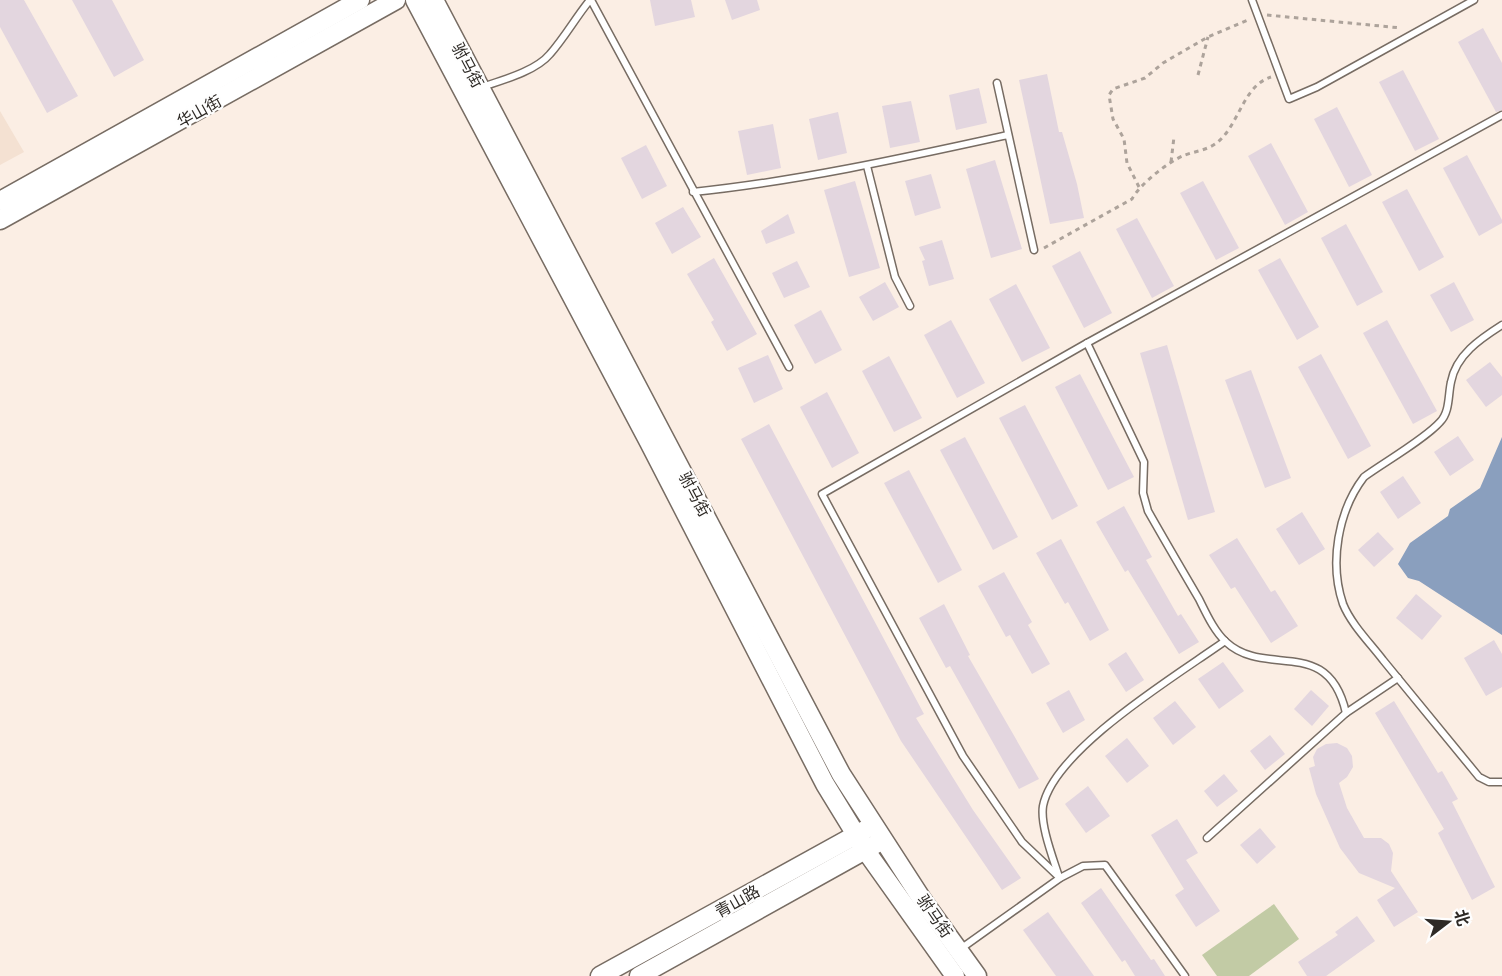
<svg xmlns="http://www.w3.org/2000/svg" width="1502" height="976" font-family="'Varela Round','Noto Sans SC',sans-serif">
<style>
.built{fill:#f4e1d2}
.green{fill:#c2cba5}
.water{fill:#8a9fbe}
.building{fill:#e3d6df}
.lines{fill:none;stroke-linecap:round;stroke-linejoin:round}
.lane-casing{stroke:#776c63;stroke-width:9}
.secondary-casing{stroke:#776c63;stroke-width:21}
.path{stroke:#ada39b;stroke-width:3;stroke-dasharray:4.5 4.5;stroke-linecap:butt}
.lane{stroke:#fff;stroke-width:6}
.secondary{stroke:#fff;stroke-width:18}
.labels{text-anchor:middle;stroke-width:4.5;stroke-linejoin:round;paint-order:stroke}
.street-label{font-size:16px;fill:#2e2a26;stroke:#fefefe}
</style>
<rect width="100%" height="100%" fill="#fbeee4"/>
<path class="built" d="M 0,111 L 24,152 L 0,165 Z"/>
<path class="green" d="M 1274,904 L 1299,939 L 1249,976 L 1217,976 L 1202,955 Z"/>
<path class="water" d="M 1502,437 L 1502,635 L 1419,581 L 1408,578 L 1398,564 L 1410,543 L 1448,516 L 1450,509 L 1480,488 Z"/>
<g class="building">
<path d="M 0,0 L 24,0 L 78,96 L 47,113 L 0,27 Z"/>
<path d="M 72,0 L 112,0 L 144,60 L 114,77 Z"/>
<path d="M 650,0 L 691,0 L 695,17 L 655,26 Z"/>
<path d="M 725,0 L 757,0 L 760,10 L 732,20 Z"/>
<path d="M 1483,28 L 1502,63 L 1502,110 L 1496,112 L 1458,42 Z"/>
<path d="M 1403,70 L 1439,139 L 1415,151 L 1379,82 Z"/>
<path d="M 1047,74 L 1059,132 L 1062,132 L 1077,184 L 1084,218 L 1050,224 L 1019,80 Z"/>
<path d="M 979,88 L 987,123 L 956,130 L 949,95 Z"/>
<path d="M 911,101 L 920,142 L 890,148 L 882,106 Z"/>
<path d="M 1337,107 L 1372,175 L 1349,187 L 1314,119 Z"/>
<path d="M 838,112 L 847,153 L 818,160 L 809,119 Z"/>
<path d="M 773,124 L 781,168 L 747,175 L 738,131 Z"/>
<path d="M 1271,143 L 1308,212 L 1285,225 L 1248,156 Z"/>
<path d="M 646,145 L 667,186 L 642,199 L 621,158 Z"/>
<path d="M 1467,155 L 1502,220 L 1502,223 L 1479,236 L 1443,168 Z"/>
<path d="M 995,160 L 1022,249 L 991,258 L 966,169 Z"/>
<path d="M 931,174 L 941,208 L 915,216 L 905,181 Z"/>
<path d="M 855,181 L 880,268 L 849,277 L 824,190 Z"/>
<path d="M 1203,181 L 1239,248 L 1216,260 L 1180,193 Z"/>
<path d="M 1407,189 L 1444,257 L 1419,271 L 1382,202 Z"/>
<path d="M 683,207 L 701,237 L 672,254 L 655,223 Z"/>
<path d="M 788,214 L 795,233 L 766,244 L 761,231 Z"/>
<path d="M 1137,218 L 1174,286 L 1152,298 L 1116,229 Z"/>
<path d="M 1346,224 L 1383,292 L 1357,306 L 1321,238 Z"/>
<path d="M 942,240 L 954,279 L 929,286 L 922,261 L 925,260 L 919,247 Z"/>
<path d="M 1080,251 L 1112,313 L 1084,328 L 1052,266 Z"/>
<path d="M 714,258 L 757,334 L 727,351 L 711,322 L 714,320 L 687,274 Z"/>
<path d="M 1280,258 L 1319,327 L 1297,340 L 1258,270 Z"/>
<path d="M 797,261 L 810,287 L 784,298 L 772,273 Z"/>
<path d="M 885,282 L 899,307 L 873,321 L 859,297 Z"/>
<path d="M 1454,282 L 1474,320 L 1451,332 L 1430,295 Z"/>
<path d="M 1016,284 L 1050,348 L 1022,362 L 989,299 Z"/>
<path d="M 821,310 L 842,350 L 815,364 L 794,325 Z"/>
<path d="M 951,320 L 985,383 L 957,398 L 924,335 Z"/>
<path d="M 1387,320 L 1437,411 L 1413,424 L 1363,333 Z"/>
<path d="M 1167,345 L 1215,512 L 1188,520 L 1140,353 Z"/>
<path d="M 1321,354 L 1371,446 L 1348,459 L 1298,367 Z"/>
<path d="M 768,355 L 783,389 L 754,403 L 738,368 Z"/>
<path d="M 889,356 L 922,418 L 894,432 L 862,371 Z"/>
<path d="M 1490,362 L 1502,377 L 1502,395 L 1486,407 L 1466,380 Z"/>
<path d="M 1251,370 L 1291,478 L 1265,488 L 1225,380 Z"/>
<path d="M 1080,374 L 1134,477 L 1108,490 L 1055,387 Z"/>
<path d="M 827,392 L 859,453 L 832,468 L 800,407 Z"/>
<path d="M 1025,405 L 1078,506 L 1052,520 L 999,418 Z"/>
<path d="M 769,424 L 924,714 L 916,718 L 973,810 L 1021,878 L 1002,890 L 901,741 L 741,439 Z"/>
<path d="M 1458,436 L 1474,460 L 1450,476 L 1434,452 Z"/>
<path d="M 965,437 L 1018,537 L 993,550 L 940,450 Z"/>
<path d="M 909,470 L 962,570 L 938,583 L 884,483 Z"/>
<path d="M 1403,476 L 1421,503 L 1398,519 L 1380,492 Z"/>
<path d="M 1124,506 L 1152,557 L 1146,560 L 1178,616 L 1181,614 L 1199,642 L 1179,654 L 1128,570 L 1125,572 L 1096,522 Z"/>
<path d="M 1302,512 L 1325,549 L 1299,565 L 1276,529 Z"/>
<path d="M 1378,532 L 1394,549 L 1374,567 L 1358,550 Z"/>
<path d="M 1237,538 L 1271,592 L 1275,590 L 1298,626 L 1271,643 L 1235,587 L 1231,589 L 1209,555 Z"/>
<path d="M 1061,539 L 1109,630 L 1090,641 L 1068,602 L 1065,604 L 1036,553 Z"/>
<path d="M 1004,572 L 1032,622 L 1028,625 L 1050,664 L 1032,674 L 1010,635 L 1006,637 L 978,586 Z"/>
<path d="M 1416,594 L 1442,616 L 1422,640 L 1396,618 Z"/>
<path d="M 944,604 L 970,655 L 968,656 L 1039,779 L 1019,789 L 950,666 L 946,668 L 919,618 Z"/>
<path d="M 1494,640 L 1502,654 L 1502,687 L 1486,696 L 1464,658 Z"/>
<path d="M 1126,652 L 1144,680 L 1126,692 L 1108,664 Z"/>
<path d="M 1223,662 L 1244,691 L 1219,709 L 1198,679 Z"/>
<path d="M 1069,690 L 1085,720 L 1063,733 L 1046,703 Z"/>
<path d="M 1311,690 L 1329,706 L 1312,726 L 1294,709 Z"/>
<path d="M 1175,701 L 1196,727 L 1173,745 L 1153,718 Z"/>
<path d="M 1394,701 L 1438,773 L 1442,771 L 1458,799 L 1452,802 L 1495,887 L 1472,900 L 1438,833 L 1444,829 L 1375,713 Z"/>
<path d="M 1270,735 L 1285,754 L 1265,770 L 1250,751 Z"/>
<path d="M 1127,738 L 1149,766 L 1127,783 L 1105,756 Z"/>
<path d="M 1337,743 L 1347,748 L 1352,756 L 1353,767 L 1347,777 L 1339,783 L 1347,808 L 1364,838 L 1381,838 L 1389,844 L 1393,853 L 1391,871 L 1418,912 L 1394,927 L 1377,900 L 1395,888 L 1359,873 L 1340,848 L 1316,794 L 1309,768 L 1315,766 L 1313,757 L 1317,749 L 1326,744 Z"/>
<path d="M 1224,774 L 1238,791 L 1217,807 L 1204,791 Z"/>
<path d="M 1088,786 L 1110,816 L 1086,833 L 1065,804 Z"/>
<path d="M 1177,819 L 1198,853 L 1186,860 L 1220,911 L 1196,927 L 1175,895 L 1184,889 L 1151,835 Z"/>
<path d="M 1260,828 L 1276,847 L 1257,864 L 1240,845 Z"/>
<path d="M 1101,888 L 1151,960 L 1154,959 L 1165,976 L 1135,976 L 1125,960 L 1122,962 L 1081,903 Z"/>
<path d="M 1048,912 L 1094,976 L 1056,976 L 1023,930 Z"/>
<path d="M 1357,916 L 1375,941 L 1326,976 L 1307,976 L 1298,962 L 1338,935 L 1335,932 Z"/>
</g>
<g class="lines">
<g class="lane-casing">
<g id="lane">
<path d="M 591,0 L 789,367"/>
<path d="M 1252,0 L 1289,99 L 1317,87 L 1474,0"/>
<path d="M 997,83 L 1034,250"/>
<path d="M 482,87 C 503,80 536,71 550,54 C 565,37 576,17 590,0"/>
<path d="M 867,166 L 895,277 L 910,306"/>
<path d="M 693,192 C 799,181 903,158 1008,135"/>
<path d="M 1502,325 C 1480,339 1456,355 1451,382 C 1448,395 1450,412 1440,422 C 1425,439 1383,463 1364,477 C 1338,511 1329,563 1343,604 C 1351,624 1370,643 1383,660 C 1415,699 1447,738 1479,777 L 1489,782 L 1502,782"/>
<path d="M 1087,343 L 1144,462 L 1143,493 L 1148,511 C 1165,541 1182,570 1199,599 C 1206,613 1214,631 1226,642 C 1266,679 1328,634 1346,713"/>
<path d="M 1207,838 L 1346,713 L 1398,678"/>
<path d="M 1059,877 C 1053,858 1040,825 1043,806 C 1054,749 1179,674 1225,641"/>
<path d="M 1060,878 L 1022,842 L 963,756 L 822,494 L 1087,343 L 1502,115"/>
<path d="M 959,950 L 1060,878 L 1083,866 L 1105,865 L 1185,976"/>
</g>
</g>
<g class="secondary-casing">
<g id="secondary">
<path d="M 415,0 L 649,442 L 825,784 L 866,851 L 955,976"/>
<path d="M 434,0 L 841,774 L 923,901 L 977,976"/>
<path d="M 0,201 L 360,0"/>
<path d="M 0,220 L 396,0"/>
<path d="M 600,976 L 865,830"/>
<path d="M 639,976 L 876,844"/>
</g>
</g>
<g class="path">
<path d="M 1267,15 L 1401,28"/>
<path d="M 1198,75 L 1208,37"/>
<path d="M 1171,162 L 1174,137"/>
<path d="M 1139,187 L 1127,163 L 1124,139 L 1113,119 L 1109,95 L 1113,89 L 1145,78 L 1163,63 L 1208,37 L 1250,19"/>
<path d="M 1044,248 L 1132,199 C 1140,184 1169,161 1185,155 C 1199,150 1211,150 1222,138 C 1240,119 1245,85 1271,77"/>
</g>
<use href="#lane" class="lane"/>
<use href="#secondary" class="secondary"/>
</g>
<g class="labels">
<g class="street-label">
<text transform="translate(468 65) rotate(62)" y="6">驸马街</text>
<text transform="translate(199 111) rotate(-29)" y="6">华山街</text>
<text transform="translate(695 494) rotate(62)" y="6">驸马街</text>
<text transform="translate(737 901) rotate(-29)" y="6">青山路</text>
<text transform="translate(935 916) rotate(55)" y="6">驸马街</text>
</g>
</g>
<g transform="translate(1448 922) rotate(73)" stroke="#fefefe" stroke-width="4.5" paint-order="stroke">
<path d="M0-4.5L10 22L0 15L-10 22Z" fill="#2e2a26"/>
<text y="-9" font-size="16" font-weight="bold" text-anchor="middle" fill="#2e2a26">北</text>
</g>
</svg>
